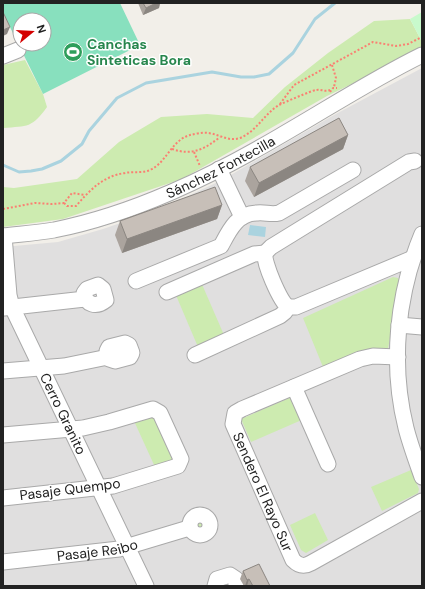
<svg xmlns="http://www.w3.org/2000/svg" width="425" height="589" font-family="'DM Sans',sans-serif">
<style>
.residential{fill:#e0dfdf}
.grass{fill:#cdebb0}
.park{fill:#c8facc}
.pitch{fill:#88e0be;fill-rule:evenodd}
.water{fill:#aad3df}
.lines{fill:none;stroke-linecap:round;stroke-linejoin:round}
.stream{stroke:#aad3df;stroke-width:3}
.minor-casing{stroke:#a9a9a9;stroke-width:17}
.path{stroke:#fa8072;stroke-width:2;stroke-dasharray:2 2;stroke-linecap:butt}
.minor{stroke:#fff;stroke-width:15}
.wall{fill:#aba49e}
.shaded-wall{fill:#8b8681}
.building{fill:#c7bfb8;stroke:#8b8681}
.labels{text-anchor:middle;stroke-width:3;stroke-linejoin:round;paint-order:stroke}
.leisure-label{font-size:14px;font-weight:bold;fill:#27864d;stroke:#fff;text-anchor:start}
.street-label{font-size:14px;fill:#222;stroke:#fff}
</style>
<rect width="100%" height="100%" fill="#f2efe9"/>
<path class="residential" d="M 422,68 L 422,586 L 3,586 L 3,247 L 58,242 L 103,229 L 158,210 L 222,180 L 334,115 Z"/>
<g class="grass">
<path d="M 410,19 L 422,42 L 422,50 L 327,96 L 182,179 L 63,219 L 3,227 L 3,187 L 14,188 L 77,179 L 119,142 L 161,117 L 207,114 L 253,118 L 285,87 L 328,53 L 374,21 Z"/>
<path d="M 25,60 L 43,94 L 47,107 C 32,128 28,126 3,128 L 3,65 Z"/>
<path d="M 393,277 L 398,278 L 400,282 L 388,349 L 368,349 L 323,367 L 303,318 Z"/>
<path d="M 201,282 L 224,335 L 198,347 L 175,293 Z"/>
<path d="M 294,396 L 304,419 L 251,442 L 241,419 Z"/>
<path d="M 155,413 L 175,461 L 155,467 L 134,421 Z"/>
<path d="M 411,470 L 419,489 L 418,493 L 382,511 L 371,487 Z"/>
<path d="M 315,513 L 328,540 L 306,553 L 301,550 L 290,525 Z"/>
<circle cx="199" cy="525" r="7"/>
</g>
<path class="park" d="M 422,12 L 422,42 L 410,19 Z"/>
<path class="pitch" d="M 3,3 L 120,3 L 140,45 L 43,94 L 3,13 ZM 20,20 L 44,20 L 44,44 L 20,44 Z"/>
<path class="water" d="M 250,225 L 266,227 L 265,237 L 248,235 Z"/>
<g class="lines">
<path class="stream" d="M 3,165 L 19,172 L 31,171 L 42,169 L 61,161 L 82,144 L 89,131 L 117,98 L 146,83 L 212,72 L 241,77 L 254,77 L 269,74 L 293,53 L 315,19 L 335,3"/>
<g class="minor-casing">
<g id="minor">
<path d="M 3,56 L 18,50"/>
<path d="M 219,169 L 242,217"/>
<path d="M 422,234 C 397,294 390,364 406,428 C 410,444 416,460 422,477"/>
<path id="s1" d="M 3,236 C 20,234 37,233 54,230 C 134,214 210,177 280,136 C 327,109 373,79 422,55"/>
<path id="s2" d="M 4,236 L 9,295 L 12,307 L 146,586"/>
<path d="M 265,253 L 271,247 L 409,162 L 415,161"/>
<path d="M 265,253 C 263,262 280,301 288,307"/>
<path d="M 136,281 L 221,246 C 229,231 237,213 257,213 C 265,212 271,215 279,213 L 353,170"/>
<path d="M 98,285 L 103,289 L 106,300 C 96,308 86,305 84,293 L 87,289 Z"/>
<path d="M 167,292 L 254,254 L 265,253"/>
<path d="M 288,307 L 296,307 L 413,258"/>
<path d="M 4,308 L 85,299"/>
<path d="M 399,325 L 422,327"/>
<path d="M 125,343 L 129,345 L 132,353 L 130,357 L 115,361 L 109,359 L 107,351 L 109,347 Z"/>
<path d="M 195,355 L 280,316 L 285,312 L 288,307"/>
<path id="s3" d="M 398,357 L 373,356 L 360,359 L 242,409 L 235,413 L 233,424 L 293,560 C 299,566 304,567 311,563 L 422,501"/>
<path d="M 3,371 L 64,366 L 108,357"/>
<path d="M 294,387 L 328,464"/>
<path d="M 3,435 L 83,428 L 109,422 L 153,409 L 160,413 L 181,459 L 178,466 L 113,486 L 3,498"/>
<circle cx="200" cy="525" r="10"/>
<path id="s4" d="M 3,562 L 119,549 L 189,528"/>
<path d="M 215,586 L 217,579 L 230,575 L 236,579 L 236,586"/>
</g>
</g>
<g class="path">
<path d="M 332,65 L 336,78 L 334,87"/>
<path d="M 330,92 L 333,88 L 337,88"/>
<path d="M 280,104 L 294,85 L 373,42 L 396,46 L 408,44 L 422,37"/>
<path d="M 172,149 C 192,156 205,149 220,137"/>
<path d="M 194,152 L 200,166"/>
<path d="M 64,203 L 67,206 L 76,206 C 90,190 103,176 125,173 C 134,171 144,174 152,169 C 167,161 172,140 190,135 C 195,134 202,132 208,133 C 219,134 228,142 240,138 C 257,131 264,114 279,105 C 283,103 313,90 316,90 C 321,89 324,92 330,90"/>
<path d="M 3,209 L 35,203 L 52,204 L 64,203 L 72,193 L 85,195"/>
</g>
<use href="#minor" class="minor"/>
</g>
<g class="wall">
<path d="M 138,3 L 160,3 L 159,8 L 143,15 Z"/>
<path d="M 348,135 L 343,149 L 254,197 L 245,181 L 250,167 Z"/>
<path d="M 222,205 L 217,219 L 122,253 L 115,235 L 120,221 Z"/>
<path d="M 243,571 L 270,586 L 244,586 L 240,579 Z"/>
</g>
<g class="shaded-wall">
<path d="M 156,3 L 160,3 L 159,8 L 143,15 L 146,8 Z"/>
<path d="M 10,27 L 7,34 L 3,36 L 3,30 Z"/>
<path d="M 348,135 L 343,149 L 254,197 L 259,183 Z"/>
<path d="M 222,205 L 217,219 L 122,253 L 127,239 Z"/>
<path d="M 249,579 L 247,586 L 245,586 L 247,580 Z"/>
</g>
<g class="building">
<path d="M 143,3 L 156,3 L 146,8 Z"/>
<path d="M 3,12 L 10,27 L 3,30 Z"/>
<path d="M 339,118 L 348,135 L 259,183 L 250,167 Z"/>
<path d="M 215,187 L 222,205 L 127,239 L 120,221 Z"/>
<path d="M 259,564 L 270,586 L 253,586 L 249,579 L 247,580 L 243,571 Z"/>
</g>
<defs>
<g id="stadium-disc" transform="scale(1)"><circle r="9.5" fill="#2e9e5b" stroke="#fff"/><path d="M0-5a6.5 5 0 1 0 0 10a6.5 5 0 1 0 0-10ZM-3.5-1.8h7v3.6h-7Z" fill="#fff"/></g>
</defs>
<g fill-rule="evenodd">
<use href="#stadium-disc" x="73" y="52"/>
</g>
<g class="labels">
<g class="leisure-label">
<text x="87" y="49">Canchas<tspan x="87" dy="16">Sinteticas Bora</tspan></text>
</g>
<g class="street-label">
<text dy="5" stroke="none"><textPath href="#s1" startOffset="230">Sánchez Fontecilla</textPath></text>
<text dy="5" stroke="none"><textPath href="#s2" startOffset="190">Cerro Granito</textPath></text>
<text transform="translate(70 489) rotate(-7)" y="5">Pasaje Quempo</text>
<text dy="5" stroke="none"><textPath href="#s3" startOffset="260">Sendero El Rayo Sur</textPath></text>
<text dy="5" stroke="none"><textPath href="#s4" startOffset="95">Pasaje Reibo</textPath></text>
</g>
</g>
<rect width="425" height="589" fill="none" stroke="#222222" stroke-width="8"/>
<g transform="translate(32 32) rotate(72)"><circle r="19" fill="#ffffff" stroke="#a7a7a7"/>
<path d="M0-3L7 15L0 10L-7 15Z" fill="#d40000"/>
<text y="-6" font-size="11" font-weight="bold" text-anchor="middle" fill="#222222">N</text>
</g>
</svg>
